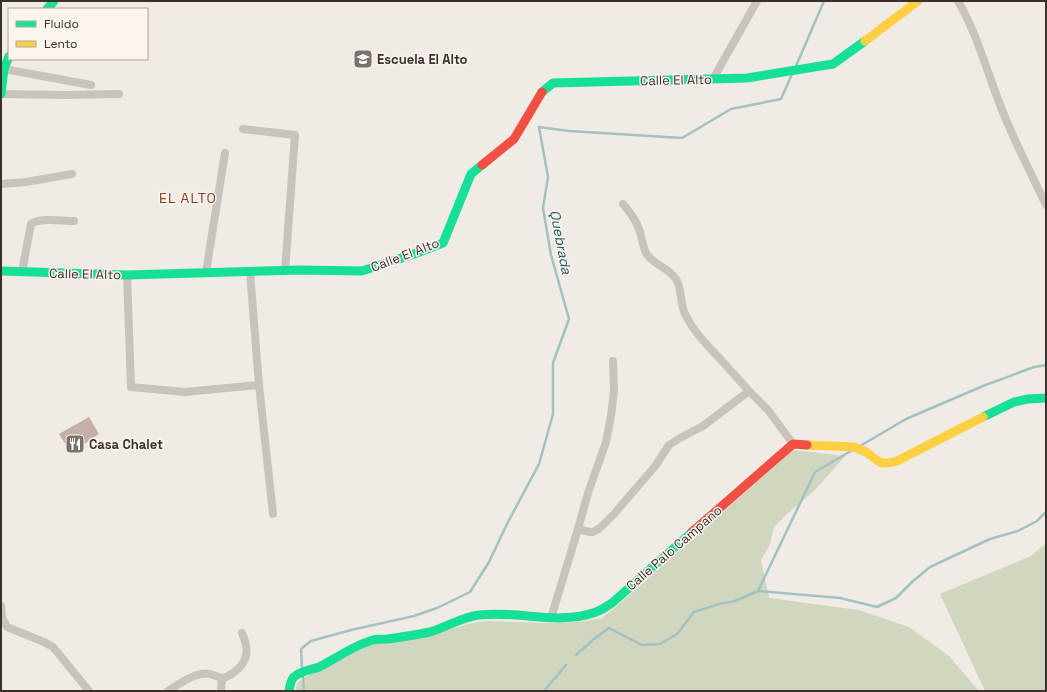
<svg xmlns="http://www.w3.org/2000/svg" width="1047" height="692" font-family="'Space Grotesk',sans-serif">
<rect width="100%" height="100%" fill="#f0ebe5"/>
<!-- green -->
<path fill="#d1d6bf" d="M 793,450 L 845,456 L 815,490 L 788,513 L 774,527 L 770,544 L 761,560 L 769,598 L 859,610 L 909,627 L 949,656 L 979,691 L 295,691 L 297,683 L 307,676 L 367,646 L 448,630 L 472,623 L 488,621 L 545,623 L 580,622 L 602,618 L 618,605 Z
M 1046,543 L 1046,691 L 985,691 L 940,594 L 1031,556 Z"/>
<g fill="none" stroke-linecap="round" stroke-linejoin="round">
<!-- stream -->
<path stroke="#a1c2c1" stroke-width="2.5" d="M 796,66 L 824,1
M 860,446 L 906,419 L 983,386 L 1034,367 L 1046,365
M 758,591 L 815,472 L 851,451
M 576,655 L 594,639 L 609,628 L 642,645 L 660,644 L 677,634 L 694,612 L 719,604 L 735,601 L 758,591 L 840,598 L 877,607 L 896,598 L 912,582 L 930,567 L 990,539 L 1018,531 L 1037,521 L 1046,512
M 302,667 L 301,649 L 311,641 L 351,630 L 414,616 L 437,608 L 470,592 L 489,562 L 507,524 L 539,464 L 553,414 L 553,363 L 569,319 L 551,255 L 543,208 L 548,177 L 539,127 L 569,131 L 682,138 L 731,109 L 781,99 L 792,74
M 303,677 L 304,691
M 544,691 L 566,665"/>
</g>
<!-- building -->
<path fill="#c3afa7" d="M 89,417 L 99,434 L 71,453 L 59,434 Z"/>
<g fill="none" stroke-linecap="round" stroke-linejoin="round">
<!-- street -->
<path stroke="#c9c3be" stroke-width="8" d="M 958,1 C 976,32 986,68 999,102 C 1012,137 1030,171 1046,205
M 4,69 L 91,85
M 713,79 L 757,1
M 1,94 L 66,95 L 119,94
M 243,129 L 295,135 L 285,271
M 1,184 L 26,182 L 72,174
M 623,204 C 630,212 637,221 640,232 C 642,239 643,247 646,253 C 653,265 668,267 676,279 C 683,290 679,304 686,316 C 695,334 709,347 722,361 C 731,371 740,381 749,391
M 22,272 L 31,224 C 41,217 62,221 74,221
M 206,272 L 225,153
M 250,272 L 259,385 L 273,514
M 127,275 L 131,387 L 185,392 L 259,385
M 578,529 L 590,532 L 593,532 L 600,528 L 614,514 L 656,465 L 669,445 L 680,438 L 703,426 L 749,391 L 768,410 L 793,444
M 1,606 L 2,618 L 7,627 L 44,642 L 53,647 L 58,653 L 89,691
M 551,618 L 578,529 L 588,493 L 606,442 L 611,416 L 614,391 L 613,361
M 168,691 C 178,685 189,676 201,674 C 206,673 211,674 216,676 C 218,676 220,678 222,678 C 226,678 230,675 233,673 C 249,662 249,649 242,633
M 221,691 L 222,678"/>
<!-- fast -->
<path stroke="#16e098" stroke-width="9" d="M 47,9 L 54,1
M 542,92 L 553,83 L 747,78 L 833,64 L 865,41
M 1,94 L 4,69 L 9,56
M 1,271 L 127,275 L 300,270 L 362,271 L 414,254 L 443,243 L 471,174 L 482,165
M 983,417 L 1014,402 L 1028,399 L 1046,398
M 289,691 C 290,686 290,681 294,677 C 300,671 311,670 319,667 C 337,658 354,645 373,640 C 378,639 383,639 388,639 C 402,637 416,635 430,632 C 447,627 462,617 479,615 C 518,610 558,626 596,612 C 602,610 607,606 612,603 L 691,533"/>
<!-- slow -->
<path stroke="#ffcf43" stroke-width="9" d="M 865,41 L 918,1
M 807,445 L 854,447 L 866,452 L 878,461 L 882,463 L 889,463 L 897,461 L 983,417"/>
<!-- jam -->
<path stroke="#f24e42" stroke-width="9" d="M 482,165 L 514,139 L 542,92
M 691,533 L 793,444 L 807,445"/>
</g>
<!-- icons -->
<defs>
<symbol id="school-square" viewBox="-11 -11 22 22"><rect x="-9" y="-9" width="18" height="18" rx="4" fill="#7a716c" stroke="#fbf5ee"/><path d="M0-5L7-2L0 1L-7-2ZM-4 1L0 2.5L4 1V4Q0 6-4 4Z" fill="#fff"/></symbol>
<symbol id="restaurant-square" viewBox="-11 -11 22 22"><rect x="-9" y="-9" width="18" height="18" rx="4" fill="#7a716c" stroke="#fbf5ee"/><path d="M-5-6h1v4h1v-4h1v4h1v-4h1v5L-1.5 .5V6h-2V.5L-5-1ZM5-6V6H3V1.5H1.5Q1.5-4 5-6Z" fill="#fff"/></symbol>
</defs>
<g fill-rule="evenodd">
<use href="#school-square" x="352" y="48" width="22" height="22"/>
<use href="#restaurant-square" x="64" y="433" width="22" height="22"/>
</g>
<g text-anchor="middle" dominant-baseline="central" stroke-width="3" stroke-linejoin="round" paint-order="stroke">
<!-- poi labels -->
<g font-size="13" font-weight="bold" fill="#3b302b" stroke="#fbf5ee" text-anchor="start">
<text x="377" y="59">Escuela El Alto</text>
<text x="89" y="444">Casa Chalet</text>
</g>
<!-- street labels -->
<g font-size="13" fill="#3b302b" stroke="#fbf5ee">
<text transform="translate(676 80) rotate(-1)">Calle El Alto</text>
<text transform="translate(405 255) rotate(-21)">Calle El Alto</text>
<text transform="translate(85 274) rotate(1)">Calle El Alto</text>
<text transform="translate(674 548) rotate(-41)">Calle Palo Campano</text>
</g>
<!-- neighbourhood labels -->
<g font-size="14" letter-spacing="1" fill="#8c3b22" stroke="#fbf5ee">
<text x="188" y="198">EL ALTO</text>
</g>
<!-- water labels -->
<g font-size="14" font-style="italic" fill="#1f5a5e" stroke="#fbf5ee">
<text transform="translate(561 242) rotate(79)">Quebrada</text>
</g>
</g>
<!-- border -->
<rect width="1047" height="692" fill="none" stroke="#3b302b" stroke-width="4"/>
<!-- legend -->
<rect x="8" y="8" width="140" height="52" fill="#fbf5ee" stroke="#aea6a0"/>
<rect x="16" y="21" width="20" height="6" fill="#16e098" stroke="#aea6a0"/>
<text x="44" y="28" font-size="12" fill="#3b302b">Fluido</text>
<rect x="16" y="41" width="20" height="6" fill="#ffcf43" stroke="#aea6a0"/>
<text x="44" y="48" font-size="12" fill="#3b302b">Lento</text>
</svg>
